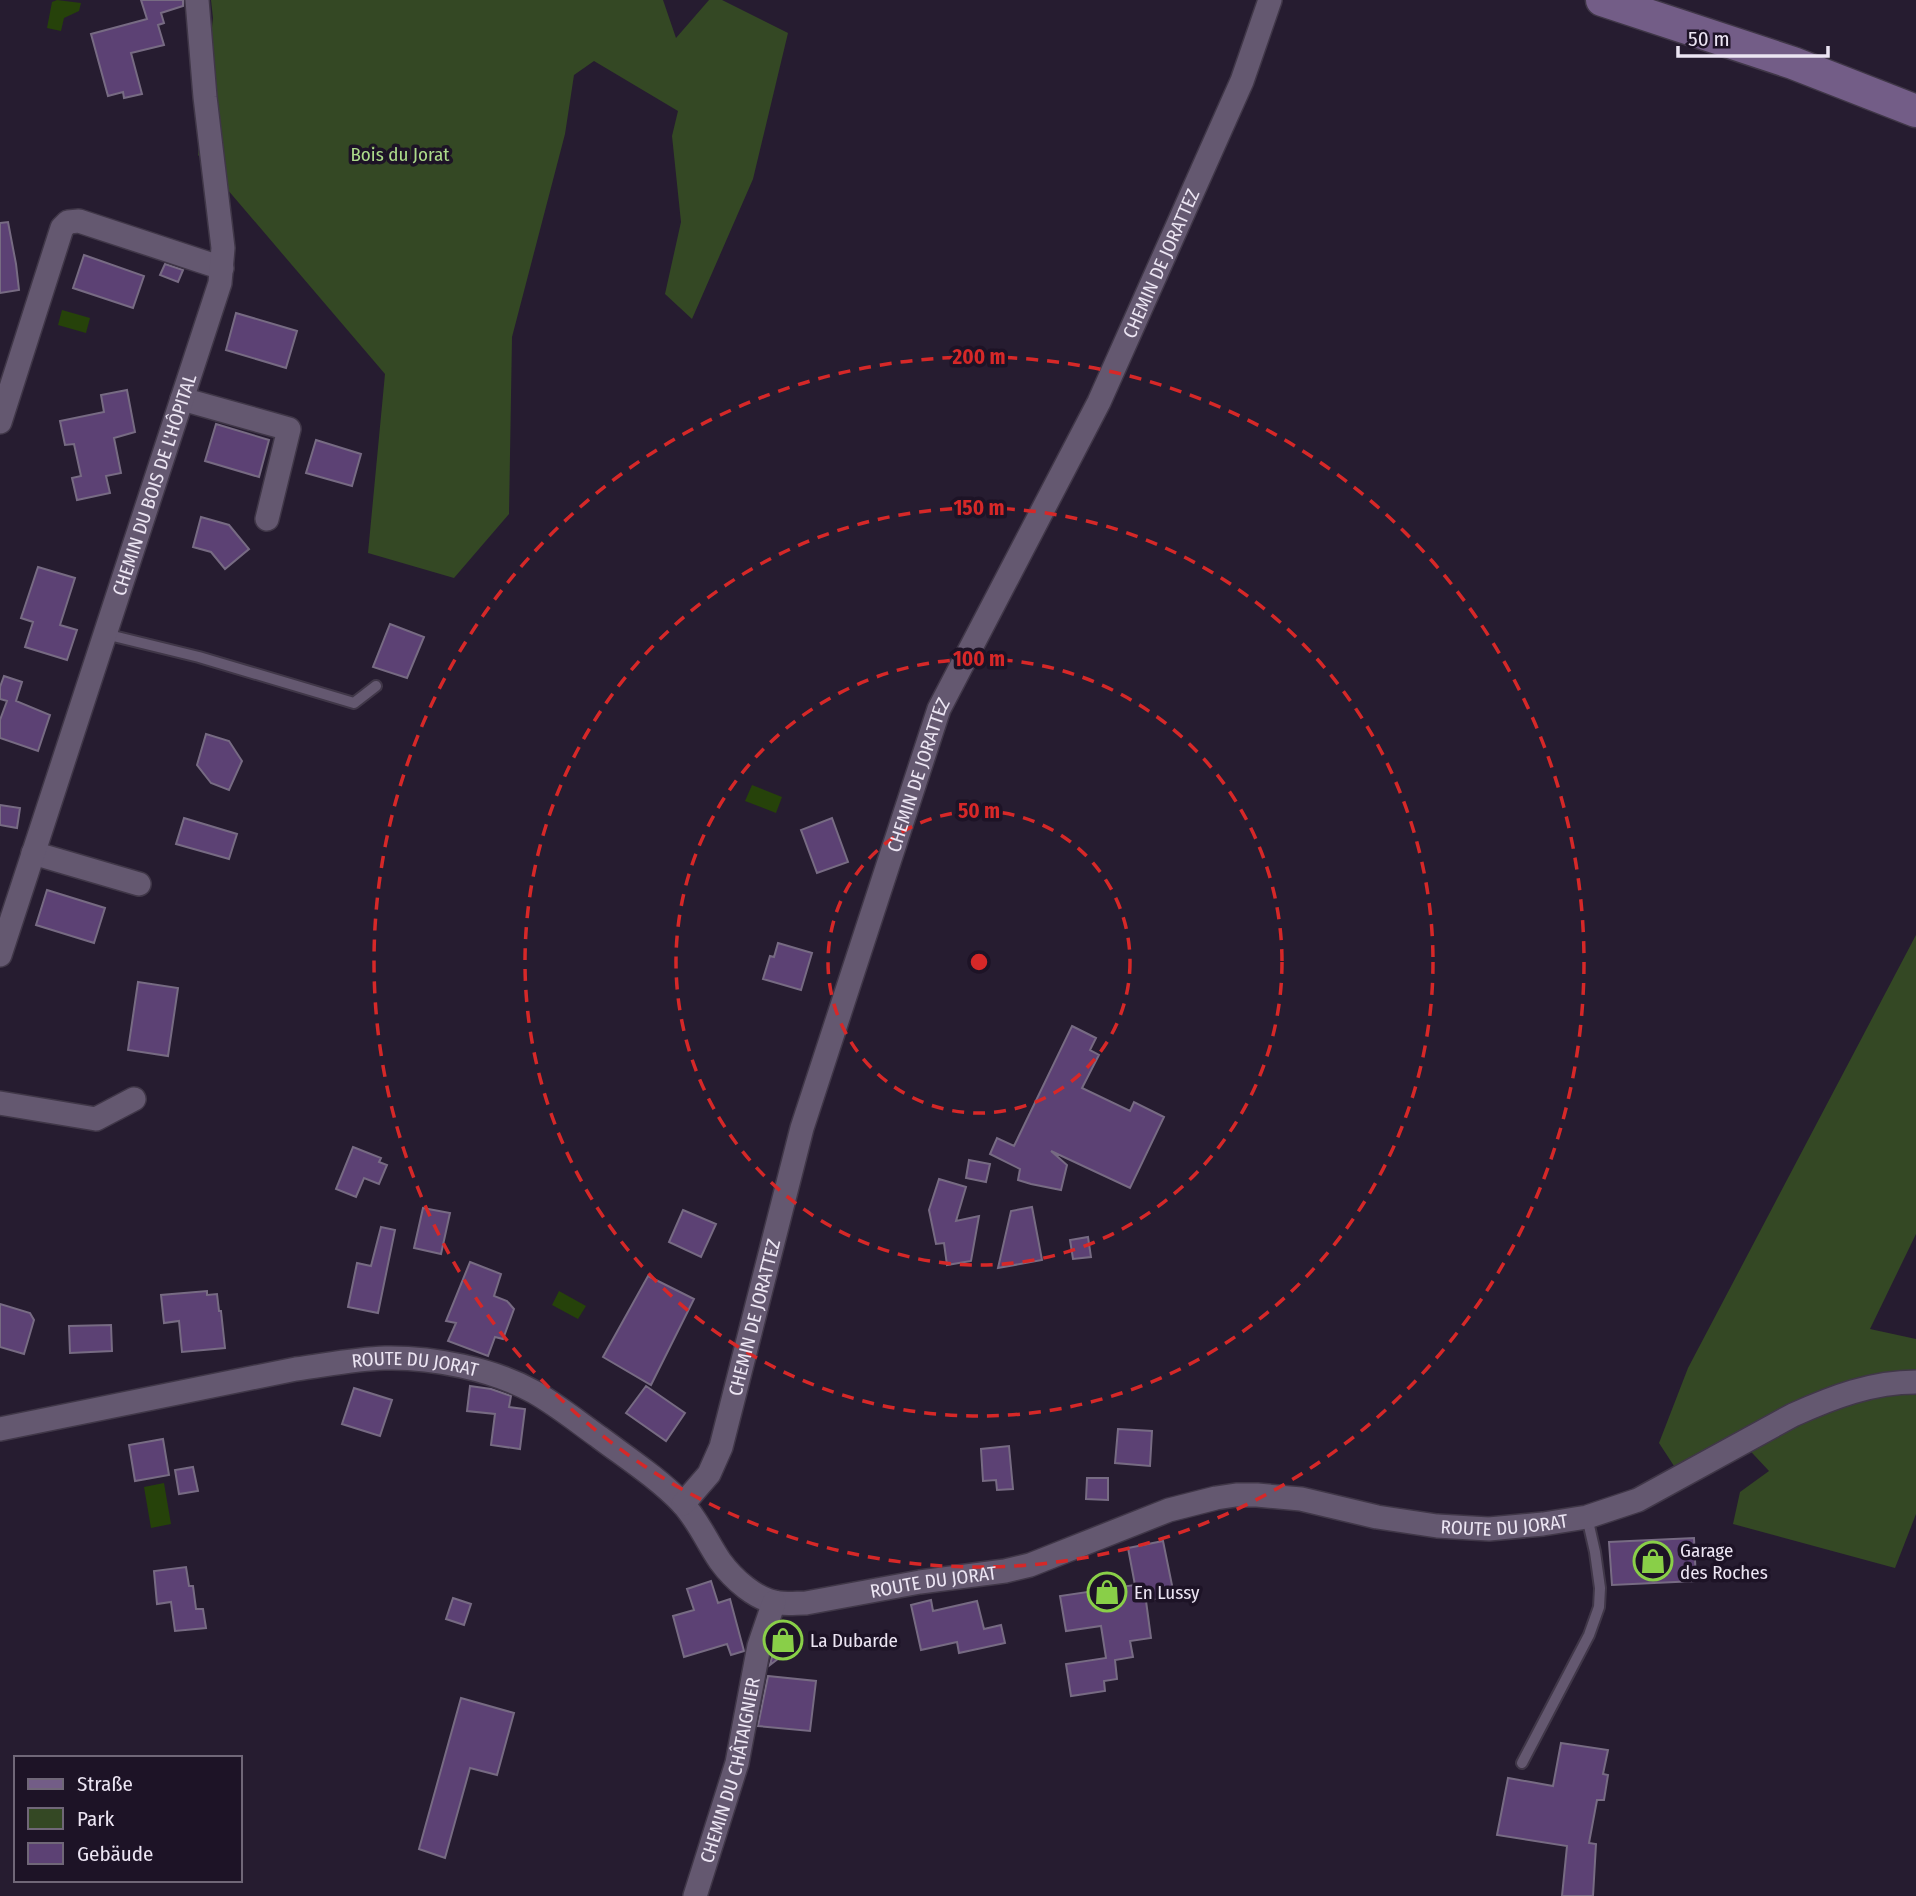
<svg xmlns="http://www.w3.org/2000/svg" width="1916" height="1896" font-family="'Fira Sans Condensed',sans-serif">
<rect width="100%" height="100%" fill="#261c30"/>
<!-- green -->
<path fill="#344824" d="M 211,0 L 663,0 L 676,38 L 709,0 L 722,0 L 788,33 L 753,179 L 692,319 L 665,294 L 681,222 L 672,136 L 678,111 L 594,61 L 574,75 L 565,134 L 512,337 L 509,514 L 454,578 L 368,553 L 385,374 L 198,155 L 213,18 Z
M 1916,935 L 1916,1234 L 1870,1329 L 1916,1339 L 1916,1514 L 1895,1568 L 1733,1524 L 1740,1492 L 1769,1471 L 1740,1440 L 1676,1469 L 1659,1443 L 1688,1368 Z"/>
<!-- water -->
<path fill="#26420a" d="M 57,0 L 81,3 L 79,11 L 64,18 L 61,31 L 47,28 L 52,2 Z
M 62,310 L 90,318 L 86,333 L 58,325 Z
M 752,785 L 782,797 L 776,813 L 745,801 Z
M 559,1291 L 586,1306 L 578,1319 L 552,1305 Z
M 164,1483 L 171,1524 L 151,1528 L 144,1487 Z"/>
<!-- building -->
<path fill="#5c4174" stroke="#776b83" stroke-width="2" d="M 141,0 L 183,0 L 183,6 L 161,13 L 164,23 L 158,25 L 164,45 L 131,53 L 142,94 L 124,98 L 123,92 L 108,96 L 91,34 L 147,19 Z
M 8,222 L 16,264 L 19,290 L 0,293 L 0,223 Z
M 84,255 L 144,276 L 133,308 L 73,288 Z
M 165,264 L 183,270 L 178,282 L 160,275 Z
M 236,313 L 297,331 L 286,368 L 226,350 Z
M 127,390 L 135,432 L 114,438 L 121,473 L 106,476 L 110,493 L 77,500 L 72,478 L 81,476 L 74,444 L 65,445 L 60,421 L 104,412 L 101,395 Z
M 216,424 L 269,440 L 259,477 L 205,461 Z
M 316,440 L 361,454 L 352,486 L 306,473 Z
M 201,517 L 229,525 L 249,549 L 225,569 L 211,552 L 193,547 Z
M 38,567 L 75,578 L 60,625 L 77,630 L 67,660 L 25,647 L 33,622 L 21,618 Z
M 390,624 L 424,637 L 407,678 L 373,667 Z
M 4,676 L 22,682 L 16,701 L 50,715 L 38,751 L 0,738 L 0,720 L 7,701 L 0,699 L 0,687 Z
M 206,734 L 229,741 L 242,761 L 229,790 L 211,783 L 197,765 Z
M 0,805 L 20,808 L 17,828 L 0,825 Z
M 184,818 L 237,834 L 229,859 L 176,844 Z
M 832,818 L 848,862 L 817,873 L 801,830 Z
M 47,890 L 105,908 L 94,943 L 36,925 Z
M 778,943 L 812,953 L 801,990 L 763,979 L 770,956 L 774,957 Z
M 138,982 L 178,988 L 168,1056 L 128,1050 Z
M 1072,1026 L 1096,1038 L 1090,1050 L 1099,1055 L 1082,1088 L 1130,1111 L 1134,1102 L 1164,1117 L 1130,1188 L 1051,1151 L 1067,1165 L 1061,1190 L 1031,1184 L 1018,1180 L 1020,1169 L 990,1154 L 997,1138 L 1014,1146 Z
M 353,1147 L 381,1158 L 379,1162 L 387,1165 L 379,1184 L 364,1178 L 356,1197 L 336,1189 Z
M 969,1160 L 990,1164 L 986,1182 L 966,1178 Z
M 939,1179 L 966,1187 L 956,1221 L 979,1216 L 971,1261 L 947,1265 L 944,1243 L 936,1244 L 929,1210 Z
M 1032,1207 L 1042,1260 L 998,1268 L 1011,1211 Z
M 423,1208 L 450,1213 L 441,1254 L 414,1248 Z
M 683,1210 L 716,1224 L 701,1257 L 669,1242 Z
M 381,1227 L 395,1230 L 378,1313 L 348,1307 L 357,1263 L 371,1266 Z
M 1088,1237 L 1091,1257 L 1073,1259 L 1070,1240 Z
M 470,1262 L 501,1274 L 494,1296 L 507,1301 L 514,1309 L 503,1339 L 495,1337 L 488,1356 L 448,1341 L 456,1323 L 446,1321 Z
M 648,1276 L 694,1299 L 651,1385 L 603,1357 Z
M 207,1291 L 207,1295 L 217,1294 L 219,1311 L 221,1311 L 225,1348 L 182,1352 L 179,1321 L 164,1323 L 161,1295 Z
M 0,1304 L 30,1313 L 34,1320 L 24,1354 L 0,1347 Z
M 111,1325 L 112,1351 L 70,1353 L 69,1326 Z
M 470,1386 L 491,1389 L 511,1396 L 509,1407 L 525,1409 L 520,1449 L 491,1445 L 495,1414 L 467,1411 Z
M 646,1386 L 685,1413 L 666,1441 L 626,1413 Z
M 354,1388 L 392,1400 L 380,1436 L 342,1424 Z
M 1118,1429 L 1152,1431 L 1150,1466 L 1115,1463 Z
M 163,1439 L 169,1475 L 135,1481 L 129,1445 Z
M 1009,1446 L 1013,1489 L 997,1490 L 996,1480 L 983,1481 L 981,1449 Z
M 193,1467 L 198,1491 L 179,1494 L 175,1470 Z
M 1087,1478 L 1108,1478 L 1108,1500 L 1086,1499 Z
M 1694,1538 L 1696,1581 L 1612,1585 L 1609,1542 Z
M 1163,1541 L 1174,1595 L 1146,1601 L 1151,1638 L 1130,1641 L 1133,1657 L 1115,1660 L 1117,1679 L 1104,1681 L 1105,1691 L 1071,1696 L 1066,1664 L 1106,1658 L 1101,1626 L 1066,1631 L 1060,1596 L 1135,1585 L 1128,1548 Z
M 186,1567 L 189,1586 L 193,1586 L 196,1609 L 203,1609 L 206,1628 L 175,1631 L 171,1602 L 157,1604 L 154,1571 Z
M 711,1581 L 718,1603 L 730,1599 L 744,1651 L 731,1655 L 727,1644 L 684,1657 L 673,1616 L 694,1610 L 687,1589 Z
M 453,1598 L 471,1604 L 464,1625 L 446,1619 Z
M 931,1600 L 933,1611 L 977,1601 L 984,1629 L 1001,1625 L 1005,1643 L 959,1653 L 957,1642 L 921,1650 L 911,1605 Z
M 787,1632 L 796,1645 L 770,1665 L 776,1641 Z
M 768,1676 L 816,1681 L 810,1731 L 758,1726 Z
M 461,1698 L 514,1713 L 497,1775 L 470,1768 L 445,1858 L 419,1849 Z
M 1561,1743 L 1608,1750 L 1603,1774 L 1608,1775 L 1604,1800 L 1597,1800 L 1589,1843 L 1596,1844 L 1593,1896 L 1562,1896 L 1567,1846 L 1497,1835 L 1508,1778 L 1553,1786 Z"/>
<g fill="none" stroke-linecap="round" stroke-linejoin="round">
<defs>
<path id="service" d="M 105,634 L 199,657 L 354,703 L 376,686
M 1522,1763 L 1589,1635 L 1599,1607 L 1600,1588 L 1595,1552 L 1587,1517"/>
<g id="minor">
<path d="M 182,399 L 289,429 L 267,519"/>
<path d="M 0,422 L 62,228 L 68,222 L 79,221 L 222,268"/>
<path d="M 33,853 L 139,884"/>
<path id="s1" d="M 0,955 L 220,283 L 223,248 L 205,97 L 197,0"/>
<path d="M 0,1103 L 96,1119 L 134,1099"/>
<path id="s2" d="M 0,1429 L 296,1369 C 326,1365 355,1359 385,1358 C 432,1357 493,1369 534,1392 C 557,1405 578,1422 599,1437 C 627,1458 658,1478 682,1503 C 698,1520 707,1542 720,1561 C 733,1579 756,1600 779,1603 C 788,1604 797,1603 806,1603 L 920,1582 L 1005,1571 L 1030,1565 L 1169,1510 L 1216,1498 L 1236,1495 L 1257,1495 L 1301,1499 L 1377,1517 L 1437,1526 L 1489,1529 L 1543,1524 L 1587,1517 L 1638,1500 L 1793,1415 C 1833,1397 1872,1382 1916,1382"/>
<path id="s3" d="M 683,1504 L 709,1474 L 721,1447 L 802,1128 L 939,709 L 1099,402 L 1242,81 L 1270,0"/>
<path id="s4" d="M 695,1896 L 737,1763 L 759,1646 L 774,1602"/>
</g>
<path id="secondary" d="M 1602,0 L 1793,63 L 1916,111"/>
</defs>
<!-- service casing -->
<use href="#service" stroke="#403748" stroke-width="14"/>
<!-- minor casing -->
<use href="#minor" stroke="#403748" stroke-width="26"/>
<!-- secondary casing -->
<use href="#secondary" stroke="#403748" stroke-width="35"/>
<!-- service -->
<use href="#service" stroke="#645870" stroke-width="10"/>
<!-- minor -->
<use href="#minor" stroke="#645870" stroke-width="23"/>
<!-- secondary -->
<use href="#secondary" stroke="#735d87" stroke-width="32"/>
</g>
<!-- distance rings -->
<g fill="none" stroke="#d62828" stroke-width="3.5" stroke-dasharray="12 9">
<circle cx="979" cy="962" r="151"/>
<circle cx="979" cy="962" r="303"/>
<circle cx="979" cy="962" r="454"/>
<circle cx="979" cy="962" r="605"/>
</g>
<!-- icons -->
<defs>
<symbol id="shop-ring" viewBox="-11 -11 22 22"><circle r="9.5" fill="#1d1326" stroke="#89cf48" stroke-width="1.5"/><path d="M-5-2.5h2.3a2.7 3.5 0 0 1 5.4 0H5L5.5 6h-11ZM-1.5-2.5h3a1.5 2.3 0 0 0-3 0Z" fill="#89cf48"/></symbol>
</defs>
<g fill-rule="evenodd">
<use href="#shop-ring" x="1631" y="1539" width="44" height="44"/>
<use href="#shop-ring" x="1085" y="1570" width="44" height="44"/>
<use href="#shop-ring" x="761" y="1618" width="44" height="44"/>
</g>
<g text-anchor="middle" dominant-baseline="central" stroke-width="7" stroke-linejoin="round" paint-order="stroke">
<!-- park labels -->
<g font-size="19" fill="#acda8a" stroke="#1d1326">
<text x="400" y="154">Bois du Jorat</text>
</g>
<!-- street labels -->
<g font-size="19" fill="#ece5f3" stroke="#1d1326">
<text stroke="none"><textPath href="#s3" startOffset="1337">CHEMIN DE JORATTEZ</textPath></text>
<text stroke="none"><textPath href="#s1" startOffset="495">CHEMIN DU BOIS DE L'HÔPITAL</textPath></text>
<text stroke="none"><textPath href="#s3" startOffset="770">CHEMIN DE JORATTEZ</textPath></text>
<text stroke="none"><textPath href="#s3" startOffset="203">CHEMIN DE JORATTEZ</textPath></text>
<text stroke="none"><textPath href="#s2" startOffset="422">ROUTE DU JORAT</textPath></text>
<text stroke="none"><textPath href="#s2" startOffset="1619">ROUTE DU JORAT</textPath></text>
<text stroke="none"><textPath href="#s2" startOffset="1031">ROUTE DU JORAT</textPath></text>
<text stroke="none"><textPath href="#s4" startOffset="131">CHEMIN DU CHÂTAIGNIER</textPath></text>
</g>
<!-- poi labels -->
<g font-size="19" fill="#ece5f3" stroke="#1d1326" text-anchor="start">
<text x="1680" y="1550">Garage<tspan x="1680" dy="22">des Roches</tspan></text>
<text x="1134" y="1592">En Lussy</text>
<text x="810" y="1640">La Dubarde</text>
</g>
</g>
<circle cx="979" cy="962" r="10" fill="#d62828" stroke="#1d1326" stroke-width="3.5"/>
<g font-size="21" text-anchor="middle" font-weight="bold" fill="#d62828" stroke="#1d1326" stroke-width="7" stroke-linejoin="round" paint-order="stroke">
<text x="979" y="364">200 m</text>
<text x="979" y="515">150 m</text>
<text x="979" y="666">100 m</text>
<text x="979" y="818">50 m</text>
</g>
<!-- legend -->
<rect x="14" y="1756" width="228" height="126" fill="#1d1326" stroke="#706778" stroke-width="2"/>
<rect x="28" y="1779" width="35" height="10" fill="#735d87" stroke="#706778" stroke-width="2"/>
<text x="77" y="1791" font-size="21" fill="#ece5f3">Straße</text>
<rect x="28" y="1808" width="35" height="21" fill="#344824" stroke="#706778" stroke-width="2"/>
<text x="77" y="1826" font-size="21" fill="#ece5f3">Park</text>
<rect x="28" y="1843" width="35" height="21" fill="#5c4174" stroke="#706778" stroke-width="2"/>
<text x="77" y="1861" font-size="21" fill="#ece5f3">Gebäude</text>
<!-- scale -->
<path d="M1678 46v10h150v-10" fill="none" stroke="#ece5f3" stroke-width="3.5"/>
<text x="1688" y="46" font-size="21" fill="#ece5f3" stroke="#1d1326" stroke-width="5" paint-order="stroke">50 m</text>
</svg>
